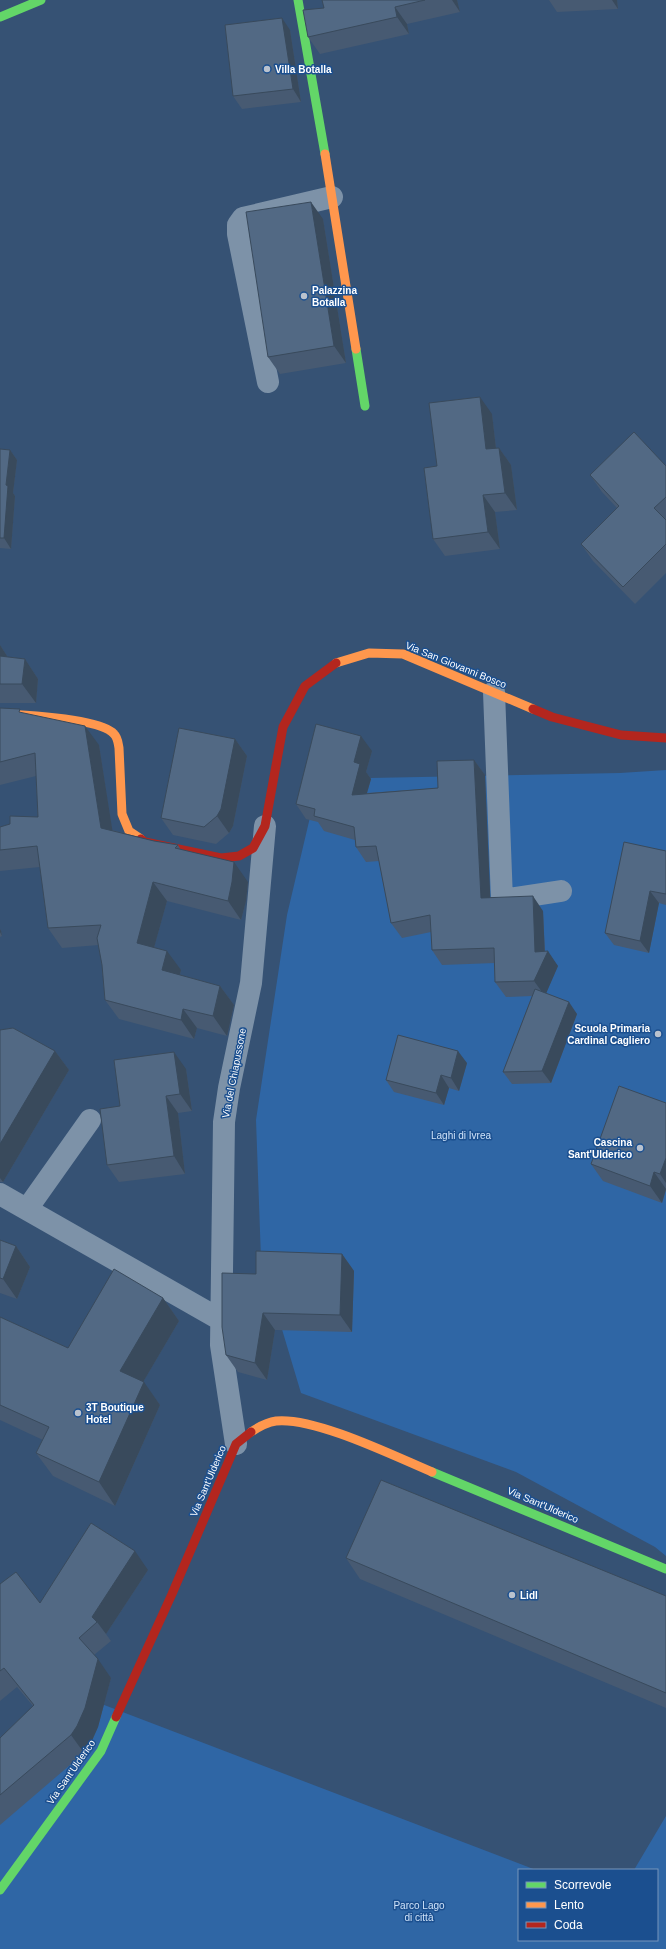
<svg xmlns="http://www.w3.org/2000/svg" width="666" height="1949" font-family="Arial,sans-serif">
<rect width="100%" height="100%" fill="#365274"/>
<!-- green -->
<path fill="#2f66a5" d="M 666,770 L 666,1556 L 655,1547 L 516,1472 L 301,1393 L 261,1259 L 256,1120 L 287,915 L 319,779 L 620,773 Z
M 99,1703 L 536,1870 L 519,1870 L 519,1940 L 657,1940 L 657,1870 L 634,1870 L 666,1816 L 666,1949 L 0,1949 L 0,1821 Z"/>
<g fill="none" stroke-linecap="round" stroke-linejoin="round">
<!-- street -->
<path stroke="#7d92a8" stroke-width="22" d="M 268,382 L 238,234 L 238,225 L 243,218 L 332,197
M 494,692 L 502,900 L 561,891
M 0,1194 L 221,1320
M 27,1209 L 90,1120
M 236,1444 L 221,1345 L 224,1122 L 229,1088 L 251,983 L 265,826"/>
<!-- fast -->
<path stroke="#63d668" stroke-width="9" d="M 298,0 L 325,154
M 0,17 L 41,0
M 356,349 L 365,406
M 432,1472 L 666,1569
M 0,1890 L 101,1751 L 116,1717"/>
<!-- slow -->
<path stroke="#ff974d" stroke-width="9" d="M 325,154 L 356,349
M 336,663 L 369,653 L 403,654 L 533,709
M 0,714 C 22,715 100,718 114,734 C 118,738 118,743 119,748 L 122,814 L 129,831 L 141,839
M 251,1432 C 257,1428 268,1422 276,1421 C 315,1417 394,1456 432,1472"/>
<!-- jam -->
<path stroke="#b3261e" stroke-width="9" d="M 533,709 L 552,717 L 621,735 L 666,738
M 141,839 L 145,842 L 221,858 L 239,856 L 253,848 L 265,826 L 283,727 L 305,686 L 336,663
M 116,1717 L 172,1594 L 236,1444 L 251,1432"/>
</g>
<!-- wall -->
<path fill="#475a72" d="M 322,0 L 457,0 L 460,12 L 407,24 L 409,34 L 320,54 L 308,37 L 324,8 Z
M 549,0 L 617,0 L 618,9 L 557,12 Z
M 290,30 L 301,102 L 242,109 L 233,96 Z
M 323,219 L 346,363 L 280,374 L 268,357 Z
M 492,414 L 496,448 L 499,448 L 511,465 L 517,510 L 495,512 L 500,549 L 445,556 L 433,539 L 437,466 Z
M 0,449 L 10,450 L 17,460 L 13,493 L 15,496 L 11,549 L 0,548 Z
M 666,466 L 666,573 L 635,604 L 593,561 L 581,544 L 617,508 L 602,492 L 590,475 Z
M 0,645 L 7,656 L 7,657 L 25,659 L 38,679 L 36,703 L 0,703 Z
M 0,708 L 22,713 L 99,745 L 112,830 L 154,841 L 178,845 L 181,850 L 248,882 L 246,901 L 241,920 L 167,901 L 154,947 L 181,970 L 180,975 L 220,986 L 234,1005 L 227,1036 L 197,1028 L 194,1039 L 119,1019 L 105,1000 L 102,965 L 99,945 L 62,948 L 48,928 L 40,867 L 0,871 L 0,827 L 38,817 L 36,776 L 0,785 Z
M 235,739 L 247,756 L 233,826 L 229,833 L 216,844 L 173,835 L 161,818 Z
M 372,751 L 366,772 L 371,779 L 367,793 L 438,788 L 474,760 L 485,775 L 490,897 L 543,911 L 545,952 L 558,966 L 546,993 L 577,1014 L 551,1083 L 512,1084 L 503,1072 L 532,996 L 506,997 L 495,982 L 495,963 L 442,965 L 432,950 L 431,932 L 402,938 L 391,923 L 379,861 L 366,862 L 356,847 L 355,840 L 324,831 L 318,822 L 306,819 L 296,804 Z
M 666,851 L 666,905 L 659,903 L 649,953 L 614,945 L 605,933 Z
M 0,929 L 1,931 L 2,936 L 0,937 Z
M 0,1030 L 55,1051 L 69,1070 L 3,1182 L 0,1182 Z
M 467,1063 L 459,1091 L 449,1088 L 444,1105 L 394,1092 L 386,1080 Z
M 186,1069 L 192,1111 L 178,1113 L 185,1174 L 119,1182 L 107,1165 L 120,1106 Z
M 666,1103 L 666,1190 L 662,1203 L 603,1181 L 591,1164 Z
M 0,1240 L 16,1246 L 30,1267 L 17,1299 L 0,1293 Z
M 342,1254 L 354,1271 L 352,1332 L 275,1330 L 267,1380 L 238,1372 L 226,1355 L 256,1274 Z
M 163,1298 L 179,1321 L 143,1382 L 160,1405 L 115,1506 L 53,1476 L 36,1453 L 43,1440 L 0,1420 L 0,1317 L 68,1348 Z
M 346,1558 L 666,1596 L 666,1708 L 360,1579 Z
M 148,1570 L 106,1634 L 111,1641 L 94,1655 L 111,1678 L 98,1727 L 90,1745 L 84,1753 L 0,1825 L 0,1738 L 33,1706 L 17,1687 L 0,1701 L 0,1584 L 40,1603 Z"/>
<!-- shaded-wall -->
<path fill="#394a5c" d="M 452,0 L 457,0 L 460,12 Z
M 612,0 L 617,0 L 618,9 Z
M 395,7 L 407,24 L 409,34 L 397,17 Z
M 282,18 L 290,30 L 301,102 L 293,89 Z
M 311,202 L 323,219 L 346,363 L 334,346 Z
M 480,397 L 492,414 L 498,466 L 486,449 Z
M 499,448 L 511,465 L 517,510 L 505,493 Z
M 10,450 L 17,460 L 13,493 L 15,496 L 11,549 L 4,538 L 6,485 Z
M 483,495 L 495,512 L 500,549 L 488,532 Z
M 0,645 L 7,656 L 8,675 L 0,664 Z
M 25,659 L 38,679 L 36,703 L 22,684 Z
M 85,726 L 99,745 L 115,847 L 101,828 Z
M 361,736 L 372,751 L 366,772 L 371,779 L 362,810 L 352,795 L 354,762 Z
M 235,739 L 247,756 L 233,826 L 229,833 L 217,816 Z
M 474,760 L 485,775 L 491,913 L 481,898 Z
M 234,862 L 248,882 L 246,901 L 241,920 L 228,901 Z
M 153,882 L 167,901 L 150,962 L 137,943 Z
M 650,891 L 659,903 L 649,953 L 640,941 Z
M 533,896 L 543,911 L 545,958 L 548,951 L 558,966 L 545,996 L 534,981 L 535,952 Z
M 0,929 L 1,931 L 2,936 L 0,932 Z
M 167,951 L 181,970 L 176,990 L 162,970 Z
M 220,986 L 234,1005 L 227,1036 L 213,1016 Z
M 569,1002 L 577,1014 L 551,1083 L 542,1071 Z
M 183,1009 L 197,1028 L 194,1039 L 181,1020 Z
M 55,1051 L 69,1070 L 3,1182 L 0,1178 L 0,1144 Z
M 458,1051 L 467,1063 L 459,1091 L 451,1078 Z
M 174,1052 L 186,1069 L 192,1111 L 180,1094 Z
M 441,1075 L 449,1088 L 444,1105 L 436,1093 Z
M 166,1096 L 178,1113 L 185,1174 L 174,1156 Z
M 666,1158 L 666,1183 L 660,1174 Z
M 654,1172 L 666,1189 L 662,1203 L 650,1186 Z
M 16,1246 L 30,1267 L 17,1299 L 3,1279 Z
M 342,1254 L 354,1271 L 352,1332 L 340,1315 Z
M 163,1298 L 179,1321 L 136,1394 L 120,1371 Z
M 263,1313 L 275,1330 L 267,1380 L 255,1363 Z
M 144,1382 L 160,1405 L 115,1506 L 99,1482 Z
M 135,1551 L 148,1570 L 106,1634 L 97,1622 L 92,1617 Z
M 98,1659 L 111,1678 L 98,1727 L 90,1745 L 84,1753 L 71,1735 Z"/>
<!-- building -->
<path fill="#526984" stroke="#394a5c" d="M 322,0 L 425,0 L 395,7 L 397,17 L 308,37 L 303,10 L 324,8 Z
M 282,18 L 293,89 L 233,96 L 225,25 Z
M 311,202 L 334,346 L 268,357 L 246,212 Z
M 480,397 L 486,449 L 499,448 L 505,493 L 483,495 L 488,532 L 433,539 L 424,468 L 437,466 L 429,403 Z
M 634,432 L 666,466 L 666,497 L 654,508 L 666,520 L 666,544 L 623,587 L 581,544 L 619,506 L 590,475 Z
M 0,449 L 10,450 L 6,485 L 8,486 L 4,538 L 0,538 Z
M 0,656 L 25,659 L 22,684 L 0,684 Z
M 0,708 L 20,709 L 19,712 L 85,726 L 101,828 L 154,841 L 178,845 L 175,848 L 234,862 L 232,882 L 228,901 L 153,882 L 137,943 L 167,951 L 162,970 L 220,986 L 213,1016 L 183,1009 L 181,1020 L 105,1000 L 102,965 L 97,938 L 101,925 L 48,928 L 37,846 L 0,850 L 0,827 L 10,824 L 10,816 L 38,817 L 35,753 L 0,762 Z
M 316,724 L 361,736 L 354,762 L 360,764 L 352,795 L 438,788 L 437,761 L 474,760 L 481,898 L 533,896 L 535,952 L 548,951 L 534,981 L 495,982 L 494,948 L 432,950 L 430,915 L 391,923 L 376,846 L 356,847 L 354,827 L 314,816 L 315,809 L 296,804 Z
M 179,728 L 235,739 L 221,809 L 217,816 L 204,827 L 161,818 Z
M 624,842 L 666,851 L 666,894 L 650,891 L 640,941 L 605,933 Z
M 535,989 L 569,1002 L 542,1071 L 503,1072 Z
M 13,1028 L 55,1051 L 0,1144 L 0,1030 Z
M 398,1035 L 458,1051 L 451,1078 L 441,1075 L 436,1093 L 386,1080 Z
M 174,1052 L 180,1094 L 166,1096 L 174,1156 L 107,1165 L 100,1109 L 120,1106 L 114,1060 Z
M 619,1086 L 666,1103 L 666,1158 L 660,1174 L 654,1172 L 650,1186 L 591,1164 Z
M 0,1240 L 16,1246 L 3,1279 L 0,1278 Z
M 256,1251 L 342,1254 L 340,1315 L 263,1313 L 255,1363 L 226,1355 L 222,1327 L 222,1273 L 256,1274 Z
M 114,1269 L 163,1298 L 120,1371 L 144,1382 L 99,1482 L 36,1453 L 49,1427 L 0,1405 L 0,1317 L 68,1348 Z
M 381,1480 L 666,1596 L 666,1693 L 346,1558 Z
M 91,1523 L 135,1551 L 92,1617 L 97,1622 L 79,1638 L 98,1659 L 85,1708 L 77,1726 L 71,1735 L 0,1795 L 0,1738 L 34,1705 L 4,1668 L 0,1671 L 0,1584 L 16,1572 L 40,1603 Z"/>
<!-- markers -->
<g fill="#b9c2ce" stroke="#1b4f8f" stroke-width="1.5">
<circle cx="267" cy="69" r="4"/>
<circle cx="304" cy="296" r="4"/>
<circle cx="658" cy="1034" r="4"/>
<circle cx="640" cy="1148" r="4"/>
<circle cx="78" cy="1413" r="4"/>
<circle cx="512" cy="1595" r="4"/>
</g>
<g text-anchor="middle" dominant-baseline="central" stroke-width="3" stroke-linejoin="round" paint-order="stroke">
<!-- poi labels -->
<g font-size="10" font-weight="bold" fill="#fff" stroke="#1b4f8f" text-anchor="start">
<text x="275" y="69">Villa Botalla</text>
<text x="312" y="290">Palazzina<tspan x="312" dy="12">Botalla</tspan></text>
<text x="650" y="1028" text-anchor="end">Scuola Primaria<tspan x="650" dy="12">Cardinal Cagliero</tspan></text>
<text x="632" y="1142" text-anchor="end">Cascina<tspan x="632" dy="12">Sant'Ulderico</tspan></text>
<text x="86" y="1407">3T Boutique<tspan x="86" dy="12">Hotel</tspan></text>
<text x="520" y="1595">Lidl</text>
</g>
<!-- street labels -->
<g font-size="10" fill="#fff" stroke="#1b4f8f">
<text transform="translate(456 665) rotate(22)">Via San Giovanni Bosco</text>
<text transform="translate(234 1073) rotate(-79)">Via del Chiapussone</text>
<text transform="translate(208 1481) rotate(-67)">Via Sant'Ulderico</text>
<text transform="translate(543 1505) rotate(23)">Via Sant'Ulderico</text>
<text transform="translate(71 1772) rotate(-55)">Via Sant'Ulderico</text>
</g>
<!-- park labels -->
<g font-size="10" fill="#cfe3fa" stroke="#1b4f8f">
<text x="461" y="1135">Laghi di Ivrea</text>
<text x="419" y="1905">Parco Lago<tspan x="419" dy="12">di città</tspan></text>
</g>
</g>
<!-- legend -->
<rect x="518" y="1869" width="140" height="72" fill="#1b4f8f" stroke="#7695bc"/>
<rect x="526" y="1882" width="20" height="6" fill="#63d668" stroke="#7695bc"/>
<text x="554" y="1889" font-size="12" fill="#ffffff">Scorrevole</text>
<rect x="526" y="1902" width="20" height="6" fill="#ff974d" stroke="#7695bc"/>
<text x="554" y="1909" font-size="12" fill="#ffffff">Lento</text>
<rect x="526" y="1922" width="20" height="6" fill="#b3261e" stroke="#7695bc"/>
<text x="554" y="1929" font-size="12" fill="#ffffff">Coda</text>
</svg>
